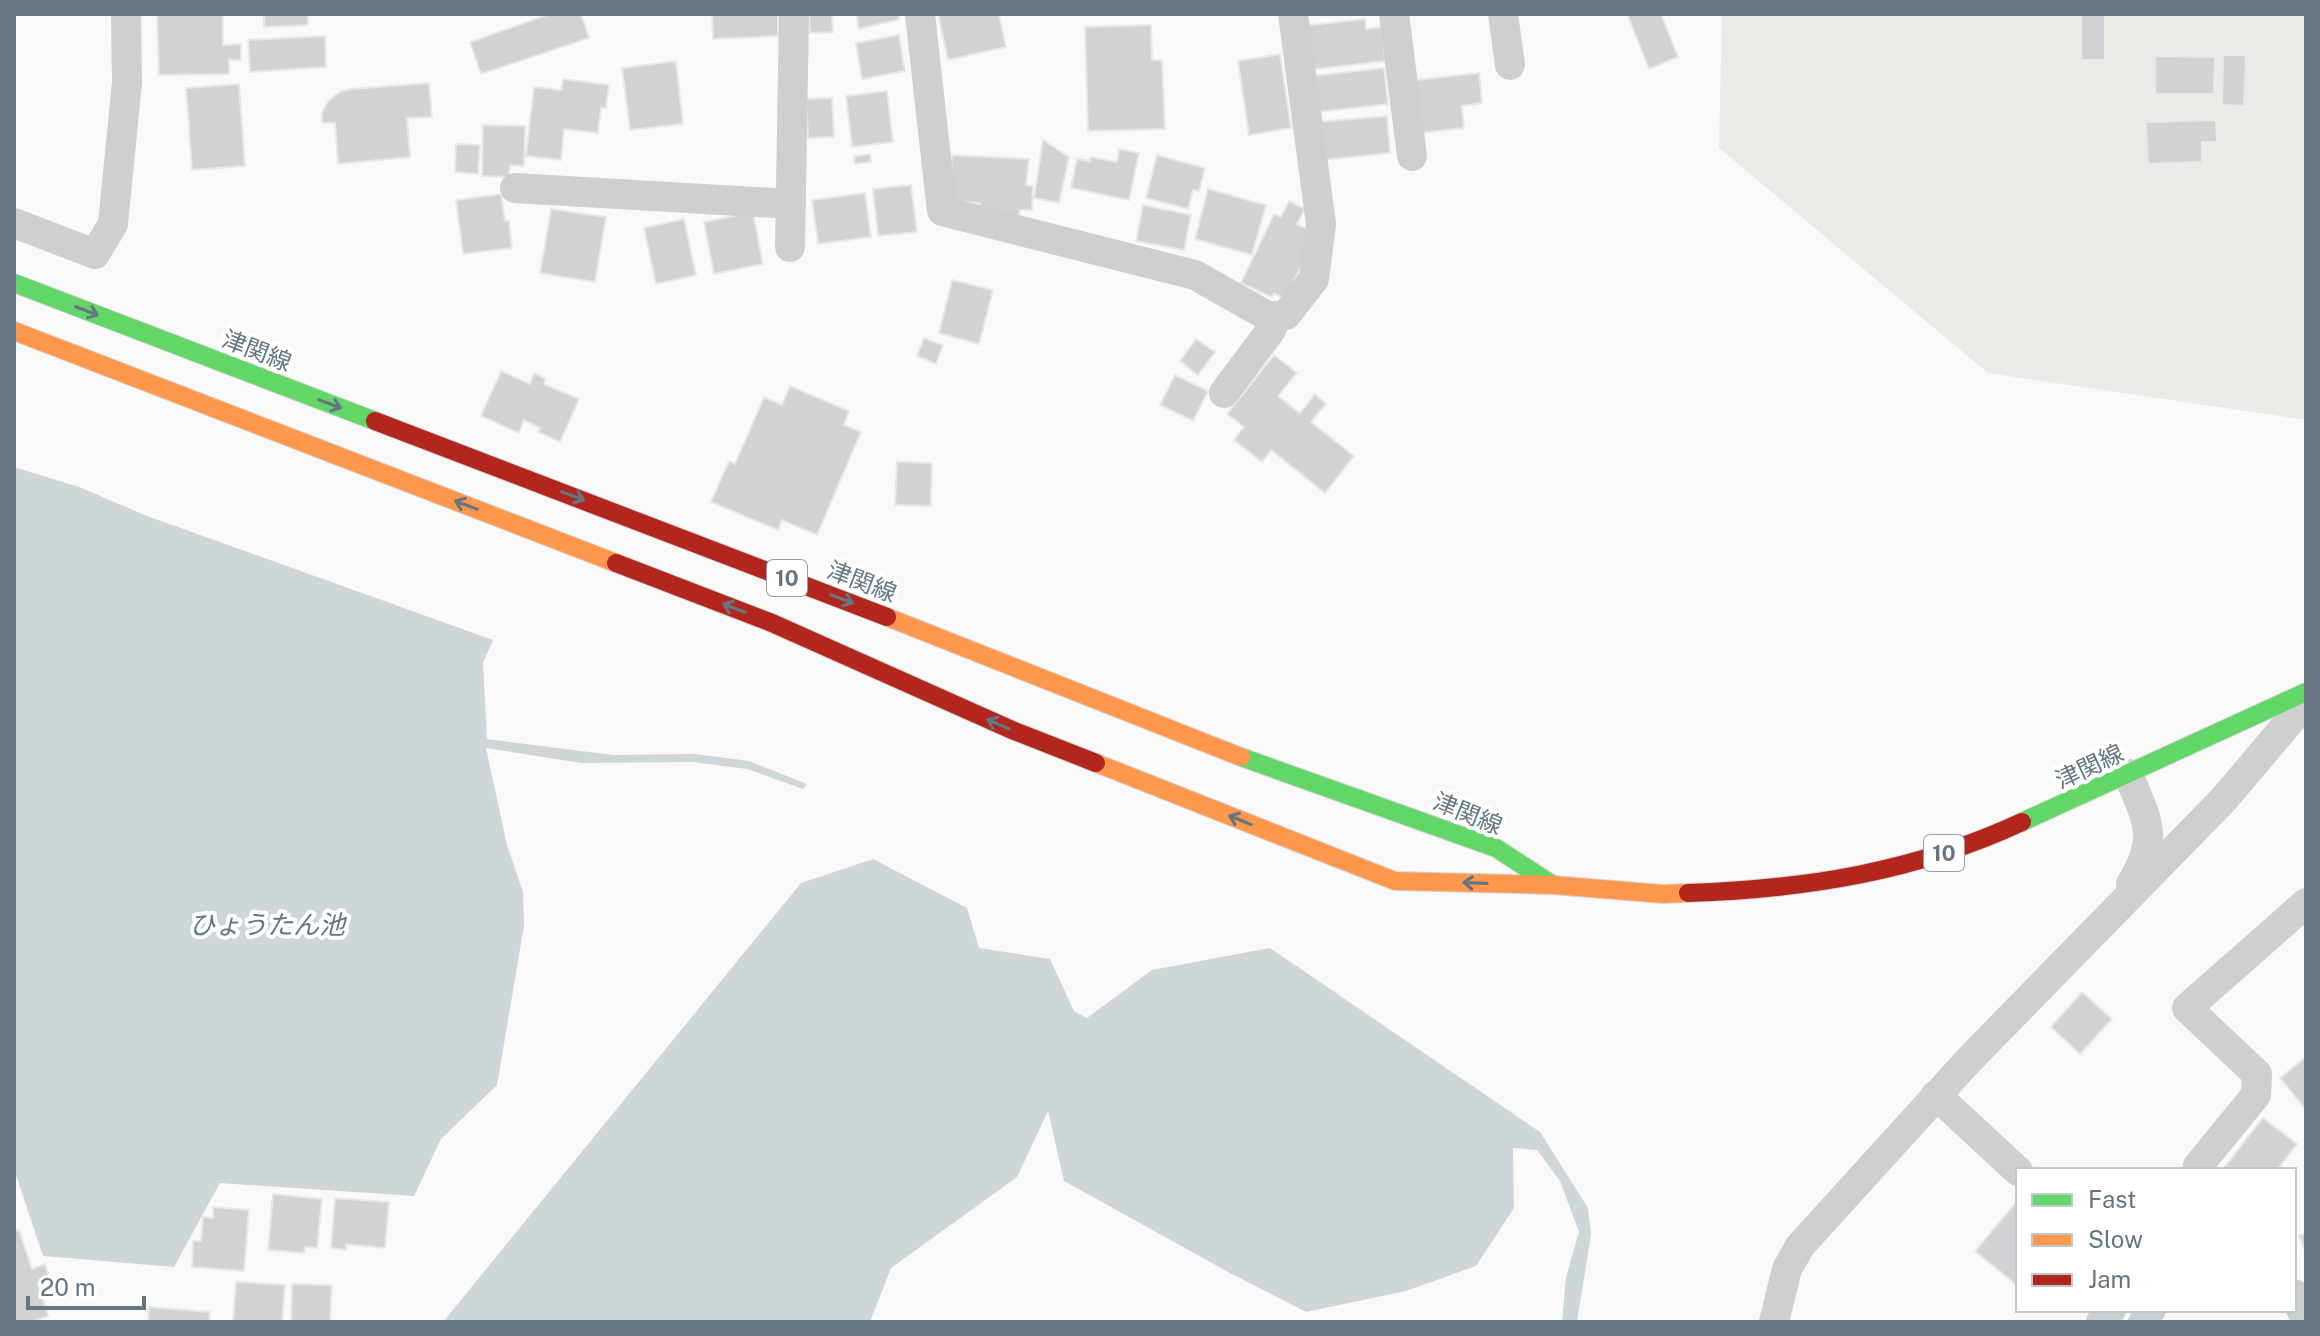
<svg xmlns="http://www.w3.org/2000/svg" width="2320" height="1336" font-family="'Public Sans','Noto Sans JP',sans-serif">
<rect width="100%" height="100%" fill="#f9f9f9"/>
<!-- green -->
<path fill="#e8ebe6" d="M 1722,14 L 2306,14 L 2306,420 L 1988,373 L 1719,148 Z"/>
<!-- water -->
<path fill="#ced6d9" d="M 14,467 L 79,487 L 147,516 L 493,640 L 483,663 L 487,739 L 613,755 L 695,754 L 749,761 L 807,784 L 803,789 L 747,769 L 693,762 L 581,763 L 486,748 L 507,845 L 523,892 L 524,926 L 497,1085 L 441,1139 L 414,1196 L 220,1183 L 174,1267 L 43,1256 L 14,1169 Z
M 873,859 L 967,908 L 979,948 L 1050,959 L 1074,1011 L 1087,1018 L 1152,970 L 1270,948 L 1540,1132 L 1588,1208 L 1591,1235 L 1577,1322 L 1562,1322 L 1566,1277 L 1579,1232 L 1560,1181 L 1537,1150 L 1513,1148 L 1514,1208 L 1476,1266 L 1406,1291 L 1306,1312 L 1230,1273 L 1064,1181 L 1048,1111 L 1017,1177 L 891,1268 L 870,1322 L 443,1322 L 801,883 Z"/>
<!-- building -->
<path fill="#d0d2d3" stroke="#e8e8e8" stroke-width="2" d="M 157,14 L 223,14 L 223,45 L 241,44 L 241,60 L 229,60 L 229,74 L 159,75 Z
M 264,14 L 308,14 L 308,25 L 264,27 Z
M 550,14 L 581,14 L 589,38 L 481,74 L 470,42 Z
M 712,14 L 778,14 L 778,36 L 713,39 Z
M 809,14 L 832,14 L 833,32 L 810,33 Z
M 856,14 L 898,14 L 900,19 L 859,29 Z
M 938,14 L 999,14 L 1006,47 L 948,60 Z
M 1633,14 L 1661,14 L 1678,57 L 1649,69 L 1628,16 Z
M 2081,14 L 2105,14 L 2105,60 L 2081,60 Z
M 1365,19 L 1366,29 L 1382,27 L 1385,61 L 1308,70 L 1303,26 Z
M 1151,25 L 1152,60 L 1162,60 L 1165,129 L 1088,131 L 1085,27 Z
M 899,35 L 905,71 L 862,79 L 856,43 Z
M 325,36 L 326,67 L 250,72 L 248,40 Z
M 1280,54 L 1291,128 L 1249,135 L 1238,61 Z
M 2223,55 L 2246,55 L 2244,106 L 2222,105 Z
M 2155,56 L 2215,57 L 2214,94 L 2155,94 Z
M 676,61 L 683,124 L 630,130 L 622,68 Z
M 1384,68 L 1388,104 L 1317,112 L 1313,76 Z
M 1479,73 L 1482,103 L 1462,106 L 1464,128 L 1421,133 L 1416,80 Z
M 563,79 L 609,85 L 606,108 L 601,108 L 598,133 L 564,129 L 561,160 L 526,156 L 534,87 L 561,90 Z
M 429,83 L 432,117 L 407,118 L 410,157 L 338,164 L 335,123 L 322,123 L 322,113 L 328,101 L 340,92 L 351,89 Z
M 239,84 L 245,166 L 192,170 L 186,88 Z
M 887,91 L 893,142 L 852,147 L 846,96 Z
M 832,98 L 834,137 L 808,138 L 806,99 Z
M 1387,116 L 1390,153 L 1322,160 L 1317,122 Z
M 2216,120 L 2217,142 L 2202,142 L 2202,162 L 2148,164 L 2146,122 Z
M 483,125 L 525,126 L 524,166 L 510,165 L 509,177 L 482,176 Z
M 1043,140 L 1069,157 L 1059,203 L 1034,198 Z
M 456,144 L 480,145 L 478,174 L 455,172 Z
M 1119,149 L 1139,153 L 1129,200 L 1071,188 L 1077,159 L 1090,161 L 1091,157 L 1117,162 Z
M 870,154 L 871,162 L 855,164 L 854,156 Z
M 952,155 L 1029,159 L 1026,185 L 1033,186 L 1032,210 L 1020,210 L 1019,215 L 979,213 L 980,203 L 949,201 Z
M 1157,155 L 1205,168 L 1199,191 L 1193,190 L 1188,209 L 1146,198 Z
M 911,185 L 917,232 L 878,236 L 873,189 Z
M 1208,189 L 1266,205 L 1252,255 L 1195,239 Z
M 865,193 L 871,237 L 818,244 L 812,200 Z
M 501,194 L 505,221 L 509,221 L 512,248 L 463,254 L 456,200 Z
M 1289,201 L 1305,209 L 1297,224 L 1317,234 L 1285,299 L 1274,293 L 1272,297 L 1241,283 L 1274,214 L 1281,217 Z
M 1143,205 L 1191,215 L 1184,250 L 1136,241 Z
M 551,209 L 606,217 L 595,282 L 540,273 Z
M 753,212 L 763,264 L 714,274 L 704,222 Z
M 684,219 L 696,275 L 656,284 L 644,228 Z
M 952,280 L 993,290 L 979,344 L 939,333 Z
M 924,338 L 943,345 L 936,364 L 917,356 Z
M 1196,339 L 1215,352 L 1198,375 L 1180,361 Z
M 1274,355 L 1297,373 L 1278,396 L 1300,413 L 1315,394 L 1326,404 L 1311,422 L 1354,456 L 1325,493 L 1271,450 L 1262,462 L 1234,440 L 1244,427 L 1227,414 Z
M 501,371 L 530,384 L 534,373 L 546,379 L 544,384 L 579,399 L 560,442 L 538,432 L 540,428 L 524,420 L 519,433 L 481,416 Z
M 1175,375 L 1208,391 L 1193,421 L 1160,405 Z
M 790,386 L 849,411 L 844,425 L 861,432 L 817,535 L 782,520 L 778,530 L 711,502 L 729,461 L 735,464 L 764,397 L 782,405 Z
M 897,462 L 932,463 L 931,506 L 895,505 Z
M 2082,992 L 2112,1019 L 2080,1054 L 2051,1027 Z
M 2306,1057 L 2306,1110 L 2280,1078 Z
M 2263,1118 L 2297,1144 L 2277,1170 L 2226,1170 L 2224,1168 Z
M 273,1194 L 322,1199 L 317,1248 L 305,1247 L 304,1253 L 268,1250 Z
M 335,1198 L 389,1202 L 385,1248 L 346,1244 L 346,1250 L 331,1248 Z
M 2018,1200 L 2018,1280 L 2015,1284 L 1975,1251 Z
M 213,1207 L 249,1210 L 244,1271 L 192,1267 L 193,1241 L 201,1241 L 203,1217 L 213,1218 Z
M 19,1230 L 32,1269 L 45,1264 L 50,1280 L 38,1284 L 48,1316 L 31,1322 L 14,1322 L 14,1231 Z
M 2306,1233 L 2306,1252 L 2299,1236 Z
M 236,1282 L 285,1285 L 282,1322 L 233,1322 Z
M 292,1284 L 332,1285 L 330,1322 L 291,1322 Z
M 149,1307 L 210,1312 L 209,1322 L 148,1322 Z"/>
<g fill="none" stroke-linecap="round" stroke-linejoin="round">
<defs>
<path id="fast" d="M 14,283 L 375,421
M 1241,757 L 1496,848 L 1553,885
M 2022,822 L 2306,692"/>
<path id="slow" d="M 14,331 L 616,563
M 887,617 L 1241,757
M 1096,763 L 1395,881 L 1553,885 L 1663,894 L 1688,893"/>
<path id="jam" d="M 375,421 L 887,617
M 616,563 L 772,623 L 1012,730 L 1096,763
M 1688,893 C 1806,889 1914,872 2022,822"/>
</defs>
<!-- fast casing -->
<use href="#fast" stroke="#d5d6d7" stroke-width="20"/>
<!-- slow casing -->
<use href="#slow" stroke="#d5d6d7" stroke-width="20"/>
<!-- jam casing -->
<use href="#jam" stroke="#d5d6d7" stroke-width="20"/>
<!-- street -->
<path stroke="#cecfd0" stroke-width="30" d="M 920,14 L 942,211 L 1195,275 L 1269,317 L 1286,315 L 1314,279 L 1321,224 L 1293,14
M 1394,14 L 1412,156
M 1503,14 L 1510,65
M 515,188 L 791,204
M 14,223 L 95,254 L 113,224 L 127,82 L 126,14
M 790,247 L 794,14
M 1224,393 L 1271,330 L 1276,316
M 2128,774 C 2147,820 2160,837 2131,884
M 1936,1095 L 2018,1171
M 2200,1170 L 2198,1166 L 2256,1095 L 2257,1074 L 2187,1008 L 2306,903
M 2294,1294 L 2306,1320
M 1774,1322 L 1787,1269 L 1800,1246 L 1969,1060 L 2224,799 L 2306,702
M 2101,1322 L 2111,1310
M 2143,1322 L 2151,1310"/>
<!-- fast -->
<use href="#fast" stroke="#63d668" stroke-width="18"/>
<!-- slow -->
<use href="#slow" stroke="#ff974d" stroke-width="18"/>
<!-- jam -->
<use href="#jam" stroke="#b3261e" stroke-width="18"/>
</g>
<!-- one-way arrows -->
<defs><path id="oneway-shaft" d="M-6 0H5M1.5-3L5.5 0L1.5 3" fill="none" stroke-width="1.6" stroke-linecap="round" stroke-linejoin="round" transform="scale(2)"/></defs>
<g stroke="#657683">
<use href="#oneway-shaft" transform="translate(87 311) rotate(21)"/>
<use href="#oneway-shaft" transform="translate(330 404) rotate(21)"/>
<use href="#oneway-shaft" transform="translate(573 496) rotate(21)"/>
<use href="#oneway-shaft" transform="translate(466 505) rotate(-159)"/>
<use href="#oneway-shaft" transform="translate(842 599) rotate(21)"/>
<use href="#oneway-shaft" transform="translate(734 608) rotate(-159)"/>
<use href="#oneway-shaft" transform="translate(998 724) rotate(-156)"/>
<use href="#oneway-shaft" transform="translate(1240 820) rotate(-158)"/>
<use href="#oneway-shaft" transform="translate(1475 883) rotate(-178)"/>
</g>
<g text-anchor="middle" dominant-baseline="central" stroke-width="8" stroke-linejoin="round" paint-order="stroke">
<!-- shield labels -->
<g fill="#fff" stroke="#939fa8" stroke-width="2">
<rect x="767" y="560" width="40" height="36" rx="6"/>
<rect x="1924" y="835" width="40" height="36" rx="6"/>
</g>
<g font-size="22" font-weight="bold" fill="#657683">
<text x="787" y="578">10</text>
<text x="1944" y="853">10</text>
</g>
<!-- street labels -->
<g font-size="24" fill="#657683" stroke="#fff">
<text transform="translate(257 350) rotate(21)">津関線</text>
<text transform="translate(862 581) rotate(21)">津関線</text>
<text transform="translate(2089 766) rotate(-25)">津関線</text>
<text transform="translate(1468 813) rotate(22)">津関線</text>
</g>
<!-- water labels -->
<g font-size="26" font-style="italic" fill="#60757c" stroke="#fff">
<text x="267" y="924">ひょうたん池</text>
</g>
</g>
<!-- border -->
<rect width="2320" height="1336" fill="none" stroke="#657683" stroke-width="32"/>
<!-- legend -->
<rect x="2016" y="1168" width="280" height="144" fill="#ffffff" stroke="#c1c8cd" stroke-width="2"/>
<rect x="2032" y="1194" width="40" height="12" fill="#63d668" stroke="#c1c8cd" stroke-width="2"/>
<text x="2088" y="1208" font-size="24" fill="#657683">Fast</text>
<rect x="2032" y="1234" width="40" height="12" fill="#ff974d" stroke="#c1c8cd" stroke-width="2"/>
<text x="2088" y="1248" font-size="24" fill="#657683">Slow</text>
<rect x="2032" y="1274" width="40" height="12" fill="#b3261e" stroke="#c1c8cd" stroke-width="2"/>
<text x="2088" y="1288" font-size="24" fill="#657683">Jam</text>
<!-- scale -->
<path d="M28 1296v12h116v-12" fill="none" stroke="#657683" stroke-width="4"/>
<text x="40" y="1296" font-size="24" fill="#657683" stroke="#ffffff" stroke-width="6" paint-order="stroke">20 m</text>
</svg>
